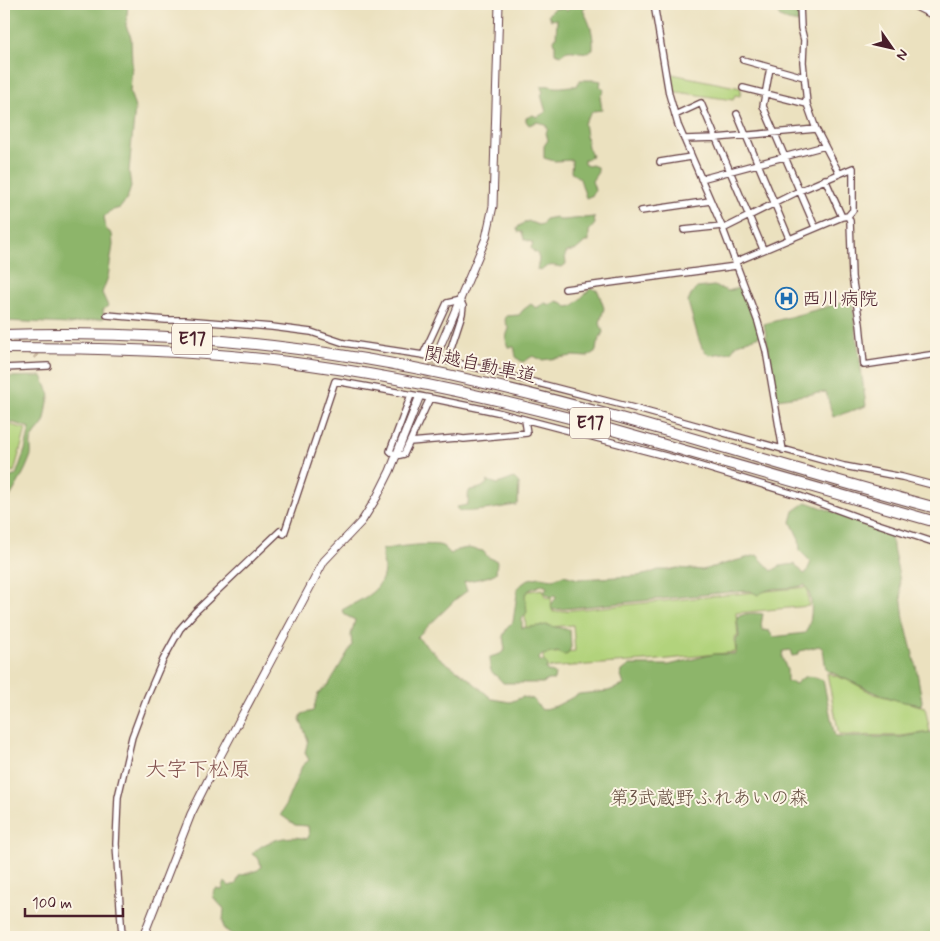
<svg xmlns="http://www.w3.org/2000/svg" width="940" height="941" font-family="Mynerve,'Klee One',sans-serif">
<rect width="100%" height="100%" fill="#fcf5e5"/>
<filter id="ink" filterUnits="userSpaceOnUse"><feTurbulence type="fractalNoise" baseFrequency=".02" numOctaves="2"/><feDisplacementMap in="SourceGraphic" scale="10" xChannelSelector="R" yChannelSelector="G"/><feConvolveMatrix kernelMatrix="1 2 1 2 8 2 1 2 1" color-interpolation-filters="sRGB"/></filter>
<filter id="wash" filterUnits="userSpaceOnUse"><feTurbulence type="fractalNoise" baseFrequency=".0096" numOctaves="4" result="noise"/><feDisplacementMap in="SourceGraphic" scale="20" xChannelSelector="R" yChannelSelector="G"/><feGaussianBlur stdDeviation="1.12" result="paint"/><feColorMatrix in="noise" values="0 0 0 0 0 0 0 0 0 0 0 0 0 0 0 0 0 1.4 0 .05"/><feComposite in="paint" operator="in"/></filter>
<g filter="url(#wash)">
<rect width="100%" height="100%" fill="#ebe1bf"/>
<!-- green -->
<path fill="#b2d37b" stroke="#7e7953" d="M 667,73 L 741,88 L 740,96 L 735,95 L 733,100 L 670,91 Z
M 4,423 L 26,429 L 14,472 L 4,469 Z
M 807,587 L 809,606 L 736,613 L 738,637 L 734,637 L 736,652 L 659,660 L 544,668 L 543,654 L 575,651 L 573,625 L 526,629 L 523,592 L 543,589 L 545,597 L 551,598 L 553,612 Z
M 827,673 L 850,681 L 874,694 L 925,707 L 930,732 L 901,736 L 839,735 Z"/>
<!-- forest -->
<path fill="#8db56b" stroke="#6c6a4b" d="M 4,4 L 128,4 L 126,26 L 131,37 L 132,65 L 130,92 L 135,108 L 129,171 L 131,187 L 127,199 L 120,208 L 110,211 L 104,217 L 106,229 L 112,234 L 113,245 L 108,277 L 102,293 L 108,306 L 103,310 L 104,318 L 70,324 L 4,321 Z
M 566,4 L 586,4 L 586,6 L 583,10 C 590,23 594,34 593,50 C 580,57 571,45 561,55 L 555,53 L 555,45 L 554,40 L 556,37 L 557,19 L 551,20 L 548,15 L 553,9 L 563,8 L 567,11 L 569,9 Z
M 756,4 L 797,4 L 799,23 L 788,21 L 780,17 L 775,9 Z
M 580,80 L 596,80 L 601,81 L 600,86 L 604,90 L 603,93 L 600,96 L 602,110 L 593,111 L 584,123 L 588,147 L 592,156 L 584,160 L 584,164 L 588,166 L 592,165 L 597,167 L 598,172 L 592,181 L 595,190 L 593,195 L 586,198 L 580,179 L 571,172 L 572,160 L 554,161 L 544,158 L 544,146 L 548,140 L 546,133 L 548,129 L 545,124 L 537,122 L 529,125 L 526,121 L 526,118 L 533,115 L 537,117 L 546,112 L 541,95 L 543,92 L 541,88 L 542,86 C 548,85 550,86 555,87 C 562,88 570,85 577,86 Z
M 556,217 L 559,220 L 563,220 L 594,217 L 595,224 L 589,231 L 589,242 L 585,242 L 576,250 L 567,252 L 565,255 L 566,264 L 562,267 C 553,266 549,263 541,271 L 537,270 L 539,259 L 537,253 L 534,252 L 531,248 L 533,243 L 524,239 L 522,232 L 518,232 L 517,229 L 519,226 L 528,221 L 538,225 L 543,224 L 545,219 Z
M 714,286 L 728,291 L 742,287 L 757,323 L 760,336 L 737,344 L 731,352 L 709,355 L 702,348 L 698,337 L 688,302 L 692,293 L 697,288 Z
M 591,288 L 598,291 L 604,308 L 600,323 L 603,332 L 597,344 L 596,351 L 587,357 L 573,356 L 542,360 L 533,356 L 523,362 C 513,357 517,356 514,347 L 508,347 C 505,341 506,335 509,329 L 505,321 L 506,316 L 519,315 L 523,310 L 531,304 L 536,308 L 545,303 L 550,305 L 557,301 L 563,303 L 567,307 L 573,306 Z
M 852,300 L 866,406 L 833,417 L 826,392 L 777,399 L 764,324 Z
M 42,376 L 50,395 C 47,403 47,410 45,419 C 43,427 36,431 32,439 C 29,446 33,452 30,458 C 25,472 17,485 10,497 L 4,498 L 4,480 L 16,475 L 25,450 L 30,428 L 4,420 L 4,377 Z
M 514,478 L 519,483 L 518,503 L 516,505 C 503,507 468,514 458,510 L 457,507 L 467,505 C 470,500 466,495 470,490 C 478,489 484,488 488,481 L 498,484 Z
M 807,502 L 890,533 L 899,576 L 904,619 L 916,666 L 922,701 L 921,705 L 899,701 L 876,693 L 826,670 L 823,649 L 819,646 L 800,651 L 798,655 L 792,656 L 790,650 L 783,651 L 782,657 L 787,670 L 787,681 L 796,684 C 804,674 812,675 823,680 L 835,737 L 902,737 L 931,732 L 936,736 L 936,937 L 245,937 L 244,936 L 233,935 L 224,929 L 223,920 L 224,909 L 214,898 L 213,893 L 216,889 L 222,890 L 225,882 L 229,886 L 236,884 L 239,876 L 258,870 L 261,867 L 259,859 L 252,854 C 265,840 289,834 307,839 L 309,836 L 308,826 L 295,825 L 281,815 L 302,766 L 309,760 L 305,753 L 308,740 L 300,719 L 302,714 L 313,711 L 318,694 L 329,684 L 352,645 L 351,635 L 355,620 L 345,615 L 342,610 C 359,600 382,593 384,570 C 384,563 382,557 382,550 C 391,547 434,542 442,546 C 446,548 448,552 451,554 L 457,550 L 468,548 L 483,551 L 488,557 L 497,561 L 496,573 C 485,579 475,579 464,582 L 467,591 L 456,599 L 417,637 L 441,659 L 468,678 L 492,699 L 510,702 L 523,697 L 533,699 L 542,710 L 556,706 L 579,694 L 608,691 L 624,685 L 621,676 L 622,671 L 630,665 L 669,665 L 714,654 L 736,654 L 736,639 L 739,637 L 737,618 C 744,612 755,613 763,614 L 761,625 L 763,630 L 769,631 L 773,637 L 805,633 C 813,621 814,598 805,585 C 800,586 795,588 789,588 C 776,589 770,587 758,595 L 750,591 L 730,592 L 552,610 L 551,605 L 556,598 L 555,595 L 551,597 L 544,592 L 547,587 L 542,585 L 529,590 L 525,595 L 527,612 L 522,619 L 522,628 L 546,625 L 570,630 L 571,647 L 568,654 C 564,656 562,655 558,652 L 542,655 L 539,658 L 540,661 L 544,661 L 547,664 L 546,670 L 555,674 L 554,680 L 548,680 L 543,683 L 503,683 C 493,670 489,677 490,657 L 500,654 L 505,650 L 503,636 L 507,628 L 513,622 L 518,587 L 529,579 L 540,577 L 553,579 L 564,575 L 578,579 L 637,576 L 648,574 L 658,570 L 668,570 L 677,568 L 702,570 L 757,555 L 772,571 L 780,566 L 795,564 L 804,574 L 806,573 L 811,562 L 800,551 L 799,539 L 791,522 L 794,511 Z"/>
</g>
<g filter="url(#ink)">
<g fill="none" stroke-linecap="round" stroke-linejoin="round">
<!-- minor-tunnel -->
<path stroke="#cbbaa1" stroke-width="5.5" stroke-dasharray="5.5 3" stroke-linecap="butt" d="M 7,335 L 37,357"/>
<!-- tertiary-tunnel -->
<path stroke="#cbbaa1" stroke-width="7" stroke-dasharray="7 3.5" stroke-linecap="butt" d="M 419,398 L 436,356"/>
<defs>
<path id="minor" d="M 654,4 L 669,94 L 678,125 L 723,229 L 758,322 L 766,351 L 783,450
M 800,4 L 801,28 L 804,40 L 803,62 L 807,104 L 816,129 L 839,173
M 910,4 L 936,17
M 743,60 L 804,77
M 770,68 L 763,106 L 815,227
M 743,88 L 807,104
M 737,114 L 789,238
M 675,115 L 701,103 L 763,249
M 684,139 L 716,138 L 816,129
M 660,162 L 691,157
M 701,179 L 825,146
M 641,211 L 710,201
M 842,217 L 848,216 L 850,221 L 852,277 L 860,324 L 864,365 L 936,354
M 723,229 L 799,191 L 853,168 L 853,210 L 848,216
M 684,230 L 722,226
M 735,262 L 842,217 L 825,179
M 565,289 L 736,266
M 107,315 L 166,320 L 185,320 L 272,327 L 311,332 L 344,343 L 423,355 L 499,373 L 630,407 L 844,466 L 902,477 L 936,486
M 423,355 L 447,303 L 460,300 L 463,306 L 462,314 L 447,360
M 4,368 L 48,366
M 411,395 L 390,451 L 396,456 L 404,454 L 430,398 L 497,412 L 677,459 L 797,495 L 857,517 L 936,543
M 410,442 L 457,438 L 464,439 L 527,433 L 525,420
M 284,534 L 335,381 L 430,398
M 122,937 L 116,844 L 118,797 L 132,737 L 147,697 L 163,660 L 180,629 L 195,612 L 280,531"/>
<path id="tertiary" d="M 436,356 L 486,238 L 493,206 L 499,4
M 143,937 L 191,814 L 215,766 L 324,561 L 362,521 L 377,497 L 390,471 L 419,398"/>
<path id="motorway" d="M 4,335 C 161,330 321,345 475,381 C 630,416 782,467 936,508
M 4,348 C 99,348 193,350 288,362 C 385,374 482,395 577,420 L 936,522"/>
</defs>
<!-- minor casing -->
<use href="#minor" stroke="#623c41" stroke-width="8"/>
<!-- tertiary casing -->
<use href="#tertiary" stroke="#623c41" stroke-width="9"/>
<!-- motorway casing -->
<use href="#motorway" stroke="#623c41" stroke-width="12"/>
<!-- minor -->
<use href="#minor" stroke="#fff" stroke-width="5.5"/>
<!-- tertiary -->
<use href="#tertiary" stroke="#fff" stroke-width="7"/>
<!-- motorway -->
<use href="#motorway" stroke="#fff" stroke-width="10"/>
</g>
</g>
<!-- icons -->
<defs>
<symbol id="hospital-ring" viewBox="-11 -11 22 22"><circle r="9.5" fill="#fcf5e5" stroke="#1f6fb2" stroke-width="1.5"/><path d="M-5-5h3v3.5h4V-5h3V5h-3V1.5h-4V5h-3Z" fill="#1f6fb2"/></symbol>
</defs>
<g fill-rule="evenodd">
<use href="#hospital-ring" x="774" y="286" width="25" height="25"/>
</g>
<g text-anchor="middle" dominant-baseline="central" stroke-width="4" stroke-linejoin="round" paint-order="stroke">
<!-- shield labels -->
<g fill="#fcf5e5" stroke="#7f5f63" stroke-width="1">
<rect x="172" y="323.5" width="40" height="31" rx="4"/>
<rect x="570" y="407.5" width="40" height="31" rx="4"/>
</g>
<g font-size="18" font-weight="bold" fill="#4a1f2b">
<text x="192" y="339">E17</text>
<text x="590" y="423">E17</text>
</g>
<!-- poi labels -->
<g font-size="19" fill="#4a1f2b" stroke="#fcf5e5" text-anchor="start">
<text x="802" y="299">西川病院</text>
</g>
<!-- street labels -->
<g font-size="19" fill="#4a1f2b" stroke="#fcf5e5">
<text transform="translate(480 365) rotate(12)">関越自動車道</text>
</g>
<!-- park labels -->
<g font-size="19" fill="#644c3f" stroke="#fcf5e5">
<text x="709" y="798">第3武蔵野ふれあいの森</text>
</g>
<!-- quarter labels -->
<g font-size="21" fill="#83514e" stroke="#fcf5e5">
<text x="198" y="770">大字下松原</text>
</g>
</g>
<!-- margin -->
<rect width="940" height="941" fill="none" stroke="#fcf5e5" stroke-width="20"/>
<!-- north arrow -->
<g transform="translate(892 48) rotate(124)" stroke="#fcf5e5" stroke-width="4" paint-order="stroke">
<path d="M0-4L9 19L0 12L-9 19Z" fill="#4a1f2b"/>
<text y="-8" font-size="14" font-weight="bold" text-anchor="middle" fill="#4a1f2b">N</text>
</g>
<!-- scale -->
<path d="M25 908v8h98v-8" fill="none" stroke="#4a1f2b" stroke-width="2.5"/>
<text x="32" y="908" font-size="15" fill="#4a1f2b" stroke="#fcf5e5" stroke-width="4" paint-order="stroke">100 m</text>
</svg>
